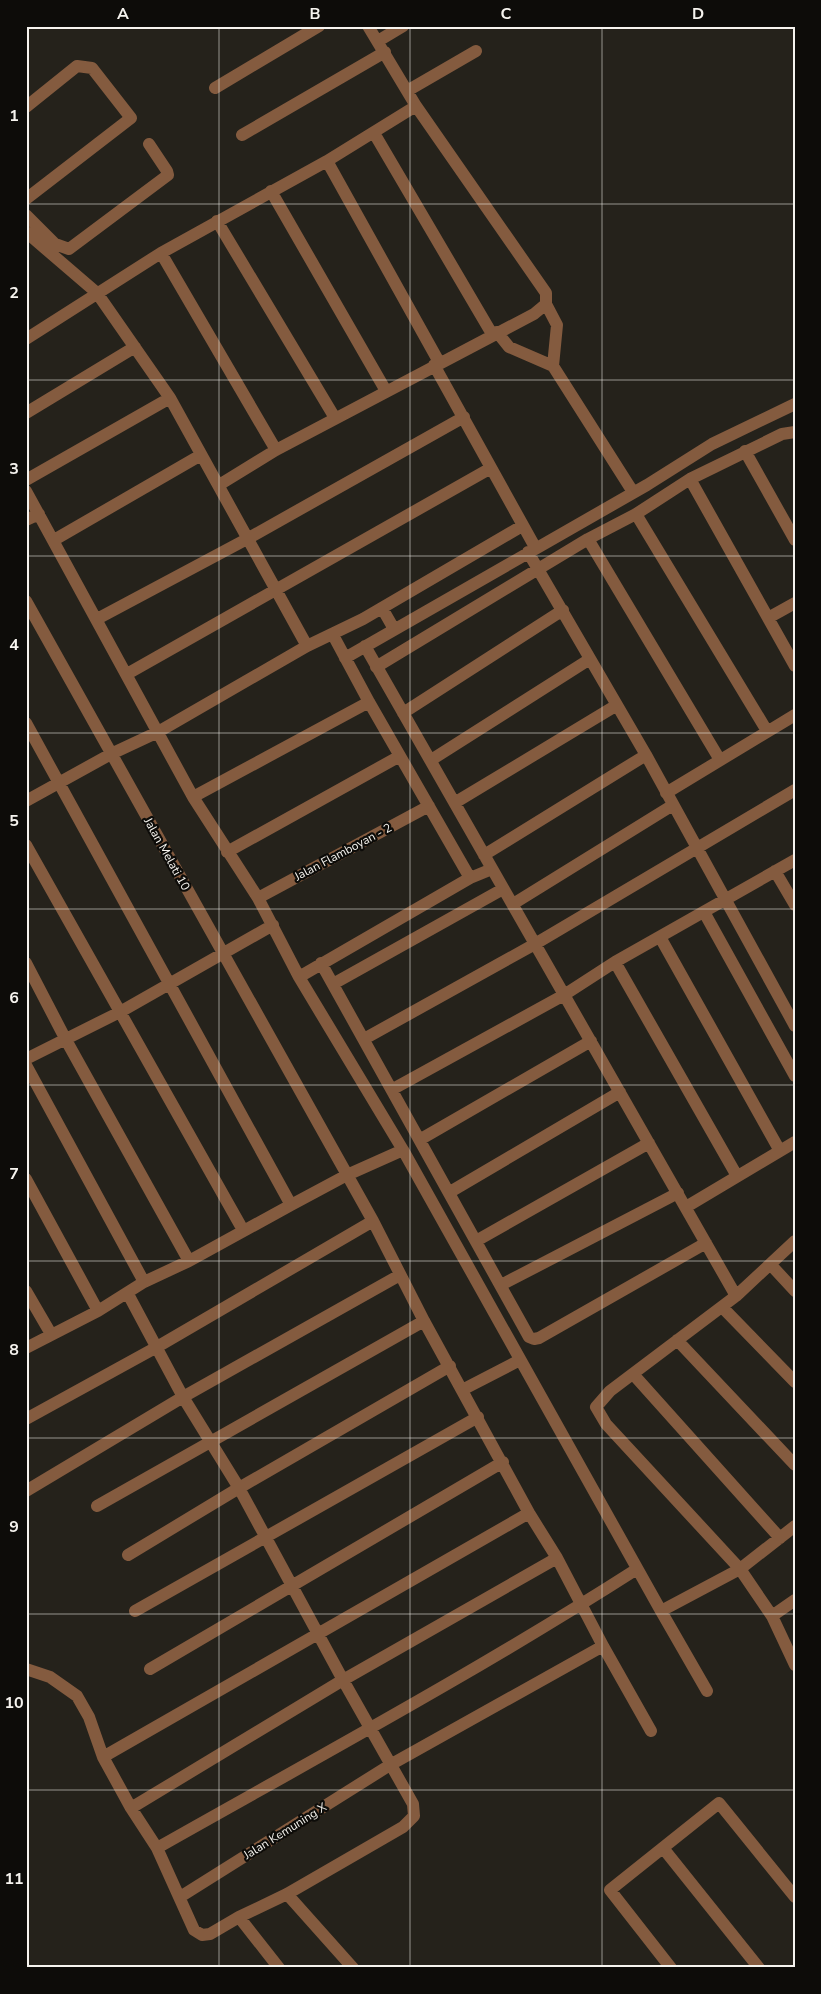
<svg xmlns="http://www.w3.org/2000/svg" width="821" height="1994" font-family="'Nunito Sans',sans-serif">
<rect width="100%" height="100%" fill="#25221b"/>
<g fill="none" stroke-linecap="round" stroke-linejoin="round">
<!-- minor -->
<path stroke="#845b3f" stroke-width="12" d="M 378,41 L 403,26
M 215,88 L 319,26
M 407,91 L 476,51
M 26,107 L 77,66 L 92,68 L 131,118 L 26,199
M 374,133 L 492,334
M 242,135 L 385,52
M 327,161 L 439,362
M 271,191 L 386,391
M 26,215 L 55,244 L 69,249 L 168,175 L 167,171 L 149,144
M 217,221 L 335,418
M 26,232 L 97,293 L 170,398 L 307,646
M 161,253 L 276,450
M 546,304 L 557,325 L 553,366
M 497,332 L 509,347 L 553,366 L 633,492
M 26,339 L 161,253 L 327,161 L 416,106
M 434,365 L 535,547
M 26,413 L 135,347
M 745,451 L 795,540
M 690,479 L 795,666
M 26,480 L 170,398
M 219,485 L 276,450 L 534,314 L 546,304 L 546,293 L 416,106 L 368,26
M 26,491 L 193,797 L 258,898 L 299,977 L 403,1150 L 661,1611 L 740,1569 L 795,1526
M 636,514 L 767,731
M 26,520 L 39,514
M 588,539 L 720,760
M 54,540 L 201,455
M 528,552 L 646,755 L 795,1026
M 26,601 L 373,1221 L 424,1321 L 529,1513 L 557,1558 L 603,1646 L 651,1731
M 382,608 L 394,629
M 768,618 L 795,603
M 97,619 L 247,539 L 464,417
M 333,635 L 369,702 L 470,878
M 365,646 L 736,1296
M 345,658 L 647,485 L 712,444 L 795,404
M 376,667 L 588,539 L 636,514 L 690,479 L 782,434 L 795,432
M 127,674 L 491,468
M 403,713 L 563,610
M 26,723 L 291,1205
M 431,760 L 590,659
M 666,793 L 795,715
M 193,797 L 369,702
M 26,801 L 111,754 L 158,732 L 307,646 L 363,619 L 522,526
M 456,802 L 617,705
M 26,845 L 243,1230
M 227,852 L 400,756
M 484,855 L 646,755
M 775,871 L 795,905
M 258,898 L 429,806
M 513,904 L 673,805
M 704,912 L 795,1076
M 660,937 L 780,1151
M 615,962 L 737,1176
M 26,963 L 66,1040 L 189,1261
M 321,963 L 529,1337 L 534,1339 L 539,1338 L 706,1243
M 299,977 L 470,878 L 492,869
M 333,984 L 503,889
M 364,1039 L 535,944 L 795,790
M 26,1059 L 120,1012 L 273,925
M 26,1065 L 144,1282
M 393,1089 L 564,995 L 615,962 L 795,860
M 421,1139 L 591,1041
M 26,1179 L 98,1311
M 450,1192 L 620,1092
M 686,1207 L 795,1142
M 476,1241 L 649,1143
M 795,1241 L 736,1296 L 610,1391 L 596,1407 L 606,1424 L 740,1569 L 772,1616 L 795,1665
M 771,1265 L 795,1291
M 501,1285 L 678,1193
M 26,1291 L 51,1334
M 722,1307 L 795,1382
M 677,1340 L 795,1465
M 26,1348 L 98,1311 L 144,1282 L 189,1261 L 291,1205 L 347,1175 L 403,1150
M 633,1374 L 780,1538
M 462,1390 L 520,1360
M 26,1419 L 157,1347 L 373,1221
M 26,1491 L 183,1397 L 400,1275
M 97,1506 L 424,1321
M 128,1555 L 239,1488 L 450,1366
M 135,1611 L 478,1417
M 661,1611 L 707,1691
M 772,1616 L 795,1600
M 26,1669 L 50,1677 L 77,1696 L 89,1717 L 103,1757 L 131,1808 L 157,1848 L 194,1930 L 202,1935 L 210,1934 L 239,1917 L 287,1894 L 403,1827 L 414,1816 L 413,1804 L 343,1680 L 239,1488 L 183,1397 L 128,1294
M 150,1669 L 503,1462
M 103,1757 L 529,1513
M 131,1808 L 343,1680 L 557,1558
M 157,1848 C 318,1757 481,1669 637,1569
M 663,1848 L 759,1968
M 287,1894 L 353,1968
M 180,1897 L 390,1765 L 603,1646
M 239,1917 L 279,1968
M 671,1968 L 610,1890 L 719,1803 L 795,1897"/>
</g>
<!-- grid -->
<path fill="none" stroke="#f6f4ef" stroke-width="1" stroke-opacity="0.55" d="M 219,26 L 219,1968M 410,26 L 410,1968M 602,26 L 602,1968M 26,204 L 795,204M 26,380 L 795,380M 26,556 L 795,556M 26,733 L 795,733M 26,909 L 795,909M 26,1085 L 795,1085M 26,1261 L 795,1261M 26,1438 L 795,1438M 26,1614 L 795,1614M 26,1790 L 795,1790"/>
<g text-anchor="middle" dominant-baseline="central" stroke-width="4.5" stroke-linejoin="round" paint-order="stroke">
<!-- street labels -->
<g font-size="12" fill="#f6f4ef" stroke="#0d0c09">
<text transform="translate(343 852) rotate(-28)">Jalan Flamboyan - 2</text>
<text transform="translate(167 854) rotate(61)">Jalan Melati 10</text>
<text transform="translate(285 1831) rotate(-32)">Jalan Kemuning X</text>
</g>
</g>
<!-- border -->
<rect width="821" height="1994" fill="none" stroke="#0d0c09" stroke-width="55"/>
<rect x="28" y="28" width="766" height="1938" fill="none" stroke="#f6f4ef" stroke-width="2"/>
<g font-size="16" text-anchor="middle" font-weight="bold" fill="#f6f4ef">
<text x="123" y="19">A</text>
<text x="315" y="19">B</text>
<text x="506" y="19">C</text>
<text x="698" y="19">D</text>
<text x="14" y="121">1</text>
<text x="14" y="298">2</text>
<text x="14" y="474">3</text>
<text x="14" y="650">4</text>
<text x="14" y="826">5</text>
<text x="14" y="1003">6</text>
<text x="14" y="1179">7</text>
<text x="14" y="1355">8</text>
<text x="14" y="1532">9</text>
<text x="14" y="1708">10</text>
<text x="14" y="1884">11</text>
</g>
</svg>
